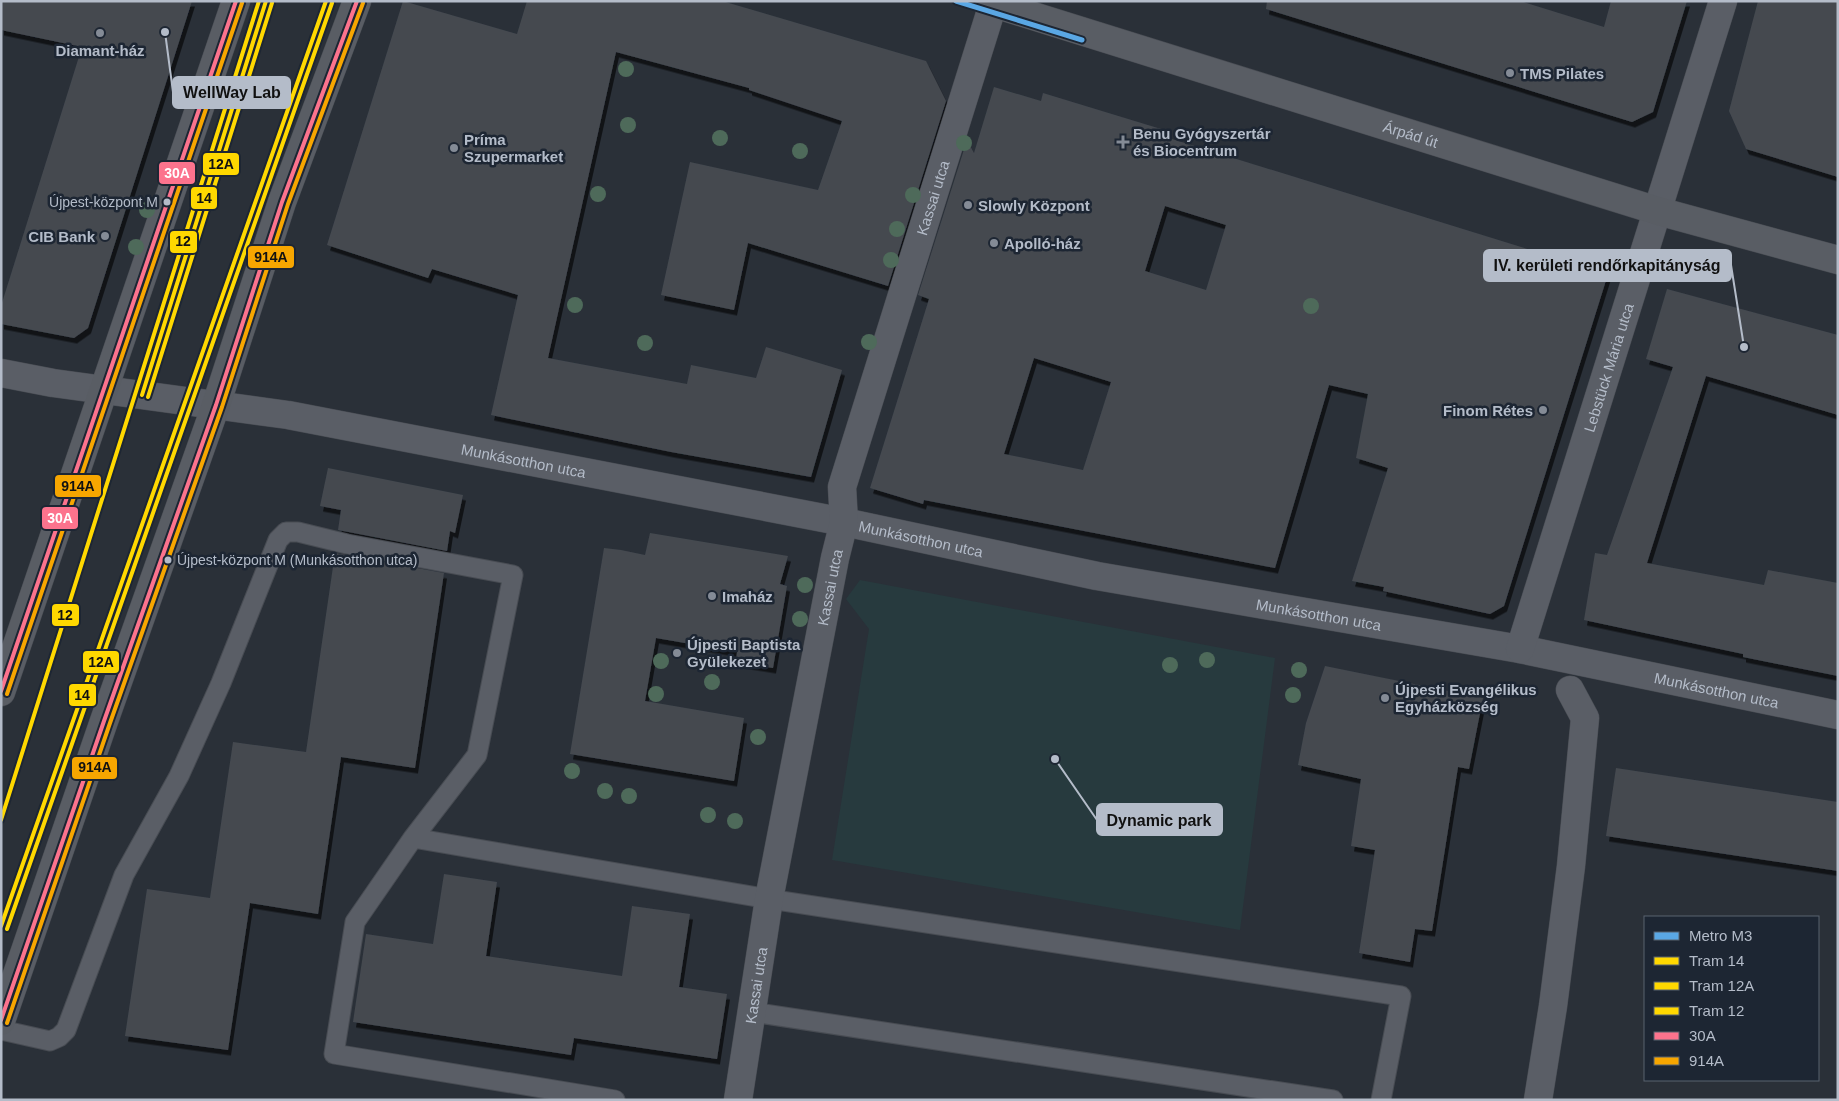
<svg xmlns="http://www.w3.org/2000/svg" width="1839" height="1101" font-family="Arial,sans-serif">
<defs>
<filter id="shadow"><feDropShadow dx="3" dy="5.5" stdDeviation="0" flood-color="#0009"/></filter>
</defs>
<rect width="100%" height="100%" fill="#2a3038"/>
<!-- green -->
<path fill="#273a3e" d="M 860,580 L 1275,658 L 1240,930 L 832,860 L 869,629 L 846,599 Z"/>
<!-- building -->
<path fill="#444950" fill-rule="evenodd" filter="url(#shadow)" d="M 1,1 L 192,1 L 88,328 L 74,338 L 1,324 L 1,306 L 82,47 L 1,30 Z
M 403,1 L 517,34 L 527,1 L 722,1 L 926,61 L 946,101 L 888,286 L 748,243 L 734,310 L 661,295 L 690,162 L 818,190 L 842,121 L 749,90 L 749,88 L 616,52 L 548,358 L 687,384 L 691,365 L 756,378 L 766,347 L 842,370 L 811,477 L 671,452 L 491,415 L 518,295 L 432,269 L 428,278 L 327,245 Z
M 1267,1 L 1520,1 L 1604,27 L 1611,1 L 1687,1 L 1653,112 L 1632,122 L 1266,9 Z
M 1758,1 L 1838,1 L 1838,177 L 1746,149 L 1729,111 Z
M 994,87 L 1041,101 L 1043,93 L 1161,129 L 1159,135 L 1608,274 L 1504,606 L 1490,614 L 1383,591 L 1384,587 L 1352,581 L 1388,468 L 1356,458 L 1368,394 L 1329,385 L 1275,568 L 924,500 L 923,504 L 870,488 L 929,299 L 918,295 L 967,140 L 974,153 ZM 1165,206 L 1226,225 L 1206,290 L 1145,271 ZM 1034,358 L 1111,382 L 1083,470 L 1004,454 Z
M 1667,289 L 1838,335 L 1838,415 L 1706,376 L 1647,563 L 1764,585 L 1768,570 L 1838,583 L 1838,676 L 1743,657 L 1743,654 L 1584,620 L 1595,553 L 1607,555 L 1673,367 L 1646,359 Z
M 328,468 L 463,495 L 455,533 L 450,531 L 447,551 L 338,530 L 341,510 L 320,506 Z
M 650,533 L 788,556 L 780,584 L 787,586 L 773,668 L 736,662 L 737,652 L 656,638 L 645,701 L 744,718 L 734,781 L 570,754 L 604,548 L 621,550 L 645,555 Z
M 335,553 L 444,573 L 415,768 L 341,757 L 318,914 L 250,903 L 228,1050 L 125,1036 L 147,889 L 210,898 L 233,742 L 306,752 Z
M 1325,666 L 1483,698 L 1469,769 L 1458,767 L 1432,931 L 1415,929 L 1410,962 L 1359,953 L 1375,850 L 1351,846 L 1361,779 L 1298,765 L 1306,723 Z
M 1616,768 L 1838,802 L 1838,871 L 1606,836 Z
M 444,874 L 497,882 L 486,956 L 622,976 L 632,906 L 690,914 L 679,987 L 727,994 L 717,1059 L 574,1038 L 571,1055 L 353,1022 L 366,934 L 433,944 Z"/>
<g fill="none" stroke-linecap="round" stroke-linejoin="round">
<defs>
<path id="lane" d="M 752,1012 L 1333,1100
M 1,1030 L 50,1041 L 59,1037 L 66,1030 L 124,875 L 179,776 L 221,683 L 278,540 L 286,532 L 298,532 L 347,544 L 513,575 L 477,755 L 413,838
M 615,1100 L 334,1054 L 355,922 L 413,838 L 769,899 L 1401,996 L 1381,1100"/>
<g id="street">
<path id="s1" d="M 1,373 L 53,383 L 288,415 L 844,522 L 1097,576 L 1520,649 L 1838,715"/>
<path id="s2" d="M 1520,649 L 1723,1"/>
<path id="s3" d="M 738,1100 L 769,899 L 835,558 L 844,522 L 842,487 L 994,1"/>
<path d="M 1538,1100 L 1553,1006 L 1571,866 L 1585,718 L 1570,690"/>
</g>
<g id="secondary">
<path id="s4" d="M 985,1 L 1658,211 L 1838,260"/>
<path d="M 1,692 L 236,1"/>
<path d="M 1,1021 L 104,721 L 216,405 L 282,202 L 357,1"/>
</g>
</defs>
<!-- lane casing -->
<use href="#lane" stroke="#484c53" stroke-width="21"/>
<!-- street casing -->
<use href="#street" stroke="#484c53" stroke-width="29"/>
<!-- secondary casing -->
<use href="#secondary" stroke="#484c53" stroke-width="29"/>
<!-- lane -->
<use href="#lane" stroke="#5a5e66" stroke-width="19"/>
<!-- street -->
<use href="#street" stroke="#5a5e66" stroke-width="28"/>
<!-- secondary -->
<use href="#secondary" stroke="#595d64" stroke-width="28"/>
<defs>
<path id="bus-1" d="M 1,691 L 236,1
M 1,1020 L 104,721 L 216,405 L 282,202 L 357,1"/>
<path id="bus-2" d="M 7,694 L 242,3
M 7,1023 L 110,723 L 222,407 L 288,204 L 363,3"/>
</defs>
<!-- bus-1 casing -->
<use href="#bus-1" stroke="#1d2633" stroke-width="8"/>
<!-- bus-2 casing -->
<use href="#bus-2" stroke="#1d2633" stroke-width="8"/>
<!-- bus-1 -->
<use href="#bus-1" stroke="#fc738d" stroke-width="4"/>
<!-- bus-2 -->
<use href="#bus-2" stroke="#f7a600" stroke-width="4"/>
<defs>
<path id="tram-1" d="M 142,395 L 266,1
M 1,926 L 326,1"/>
<path id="tram-2" d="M 148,397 L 272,3
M 7,929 L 332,3"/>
<path id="tram-3" d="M 1,820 L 259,1"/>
</defs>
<!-- tram-1 casing -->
<use href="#tram-1" stroke="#1d2633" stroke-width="8"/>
<!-- tram-2 casing -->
<use href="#tram-2" stroke="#1d2633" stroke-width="8"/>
<!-- tram-3 casing -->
<use href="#tram-3" stroke="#1d2633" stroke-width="8"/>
<!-- tram-1 -->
<use href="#tram-1" stroke="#ffd800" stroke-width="4"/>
<!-- tram-2 -->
<use href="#tram-2" stroke="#ffd800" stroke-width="4"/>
<!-- tram-3 -->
<use href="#tram-3" stroke="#ffd800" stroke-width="4"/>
<defs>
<path id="metro-1" d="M 956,1 L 1082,40"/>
</defs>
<!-- metro-1 casing -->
<use href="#metro-1" stroke="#1d2633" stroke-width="9"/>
<!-- metro-1 -->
<use href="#metro-1" stroke="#5aa7e4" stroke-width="5"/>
</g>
<!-- trees -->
<g fill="#4e6a5a">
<circle cx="626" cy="69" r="8"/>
<circle cx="628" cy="125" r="8"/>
<circle cx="720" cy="138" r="8"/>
<circle cx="964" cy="143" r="8"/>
<circle cx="800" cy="151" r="8"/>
<circle cx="598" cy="194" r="8"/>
<circle cx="913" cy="195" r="8"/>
<circle cx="147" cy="210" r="8"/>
<circle cx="897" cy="229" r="8"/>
<circle cx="136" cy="247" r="8"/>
<circle cx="891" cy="260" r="8"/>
<circle cx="575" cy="305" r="8"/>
<circle cx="1311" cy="306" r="8"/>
<circle cx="869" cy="342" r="8"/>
<circle cx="645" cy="343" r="8"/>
<circle cx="805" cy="585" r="8"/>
<circle cx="800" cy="619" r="8"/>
<circle cx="1207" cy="660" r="8"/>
<circle cx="661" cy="661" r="8"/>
<circle cx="1170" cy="665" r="8"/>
<circle cx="1299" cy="670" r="8"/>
<circle cx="712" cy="682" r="8"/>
<circle cx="656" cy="694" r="8"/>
<circle cx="1293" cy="695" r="8"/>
<circle cx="758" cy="737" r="8"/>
<circle cx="572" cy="771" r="8"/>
<circle cx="605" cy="791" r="8"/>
<circle cx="629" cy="796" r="8"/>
<circle cx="708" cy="815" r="8"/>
<circle cx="735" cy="821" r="8"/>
</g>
<!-- markers -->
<g fill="#848b96" stroke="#1d2633" stroke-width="2">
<circle cx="100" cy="33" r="5"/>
<circle cx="1510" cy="73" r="5"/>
<path d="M1120.5 134.5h5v5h5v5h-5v5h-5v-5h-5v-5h5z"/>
<circle cx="454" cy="148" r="5"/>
<circle cx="968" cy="205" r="5"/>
<circle cx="105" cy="236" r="5"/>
<circle cx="994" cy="243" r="5"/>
<circle cx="1543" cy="410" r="5"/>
<circle cx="712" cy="596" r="5"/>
<circle cx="677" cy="653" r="5"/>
<circle cx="1385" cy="698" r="5"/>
</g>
<g fill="#b4bcc9" stroke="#1d2633" stroke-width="2">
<circle cx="167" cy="202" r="4.5"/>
<circle cx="168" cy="560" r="4.5"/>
</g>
<g text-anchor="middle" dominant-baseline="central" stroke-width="5" stroke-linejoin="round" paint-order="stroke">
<!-- bus labels -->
<g font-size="14" fill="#b4bcc9" stroke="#1d2633" text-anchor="end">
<text x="158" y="202">Újpest-központ M</text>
<text x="177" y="560" text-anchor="start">Újpest-központ M (Munkásotthon utca)</text>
</g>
<!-- poi labels -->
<g font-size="15" font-weight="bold" fill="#b4bcc9" stroke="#1d2633" text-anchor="start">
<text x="100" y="50" text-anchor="middle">Diamant-ház</text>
<text x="1520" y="73">TMS Pilates</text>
<text x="1133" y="133">Benu Gyógyszertár<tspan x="1133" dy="17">és Biocentrum</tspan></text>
<text x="464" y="139">Príma<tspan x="464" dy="17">Szupermarket</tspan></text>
<text x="978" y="205">Slowly Központ</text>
<text x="95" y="236" text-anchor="end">CIB Bank</text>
<text x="1004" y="243">Apolló-ház</text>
<text x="1533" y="410" text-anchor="end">Finom Rétes</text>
<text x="722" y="596">Imaház</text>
<text x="687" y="644">Újpesti Baptista<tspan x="687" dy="17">Gyülekezet</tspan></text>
<text x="1395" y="689">Újpesti Evangélikus<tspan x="1395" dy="17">Egyházközség</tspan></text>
</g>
<!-- street labels -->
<g font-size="15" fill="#b4bcc9" stroke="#1d2633">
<text stroke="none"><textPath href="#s4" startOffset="446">Árpád út</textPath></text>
<text stroke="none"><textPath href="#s3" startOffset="926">Kassai utca</textPath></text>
<text stroke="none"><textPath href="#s2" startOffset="295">Lebstück Mária utca</textPath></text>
<text stroke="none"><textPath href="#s1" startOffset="530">Munkásotthon utca</textPath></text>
<text stroke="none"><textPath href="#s1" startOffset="935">Munkásotthon utca</textPath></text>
<text stroke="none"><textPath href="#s3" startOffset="521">Kassai utca</textPath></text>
<text stroke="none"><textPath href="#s1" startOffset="1340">Munkásotthon utca</textPath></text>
<text stroke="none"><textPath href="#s1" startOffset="1745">Munkásotthon utca</textPath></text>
<text stroke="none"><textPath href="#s3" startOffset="116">Kassai utca</textPath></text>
</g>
</g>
<!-- callouts -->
<path fill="none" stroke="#b4bcc9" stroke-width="2" d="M165 32L173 92M1744 347L1731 265M1055 759L1097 820"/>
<g fill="#b4bcc9" stroke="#1d2633" stroke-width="2">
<circle cx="165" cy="32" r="5"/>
<circle cx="1744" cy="347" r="5"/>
<circle cx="1055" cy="759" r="5"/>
</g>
<g fill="#b4bcc9" stroke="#b4bcc9" stroke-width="2">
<rect x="173" y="77" width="117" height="31" rx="5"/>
<rect x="1484" y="250" width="247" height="31" rx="5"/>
<rect x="1097" y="804" width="125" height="31" rx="5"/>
</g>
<g font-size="16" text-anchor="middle" font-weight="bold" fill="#111">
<text x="232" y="98">WellWay Lab</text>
<text x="1607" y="271">IV. kerületi rendőrkapitányság</text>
<text x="1159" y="826">Dynamic park</text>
</g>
<g stroke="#1d2633" stroke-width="2">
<rect x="202" y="152" width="38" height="24" rx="5" fill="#ffd800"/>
<rect x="158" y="161" width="38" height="24" rx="5" fill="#fc738d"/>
<rect x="190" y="186" width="28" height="24" rx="5" fill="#ffd800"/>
<rect x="169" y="230" width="29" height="24" rx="5" fill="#ffd800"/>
<rect x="247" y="245" width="48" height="24" rx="5" fill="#f7a600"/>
<rect x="54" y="474" width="48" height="24" rx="5" fill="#f7a600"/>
<rect x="41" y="506" width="38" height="24" rx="5" fill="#fc738d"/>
<rect x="51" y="603" width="29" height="24" rx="5" fill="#ffd800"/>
<rect x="82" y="650" width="38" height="24" rx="5" fill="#ffd800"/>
<rect x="68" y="683" width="29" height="24" rx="5" fill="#ffd800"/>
<rect x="71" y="756" width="47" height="24" rx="5" fill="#f7a600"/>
</g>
<g font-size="14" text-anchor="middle" font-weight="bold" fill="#fff">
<text x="177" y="178">30A</text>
<text x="60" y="523">30A</text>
</g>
<g font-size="14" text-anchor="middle" font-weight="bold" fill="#111">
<text x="221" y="169">12A</text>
<text x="204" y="203">14</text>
<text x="183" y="246">12</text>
<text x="271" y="262">914A</text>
<text x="78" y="491">914A</text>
<text x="65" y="620">12</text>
<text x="101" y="667">12A</text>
<text x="82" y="700">14</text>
<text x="95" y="772">914A</text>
</g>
<!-- border -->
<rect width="1839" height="1101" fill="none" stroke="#b4bcc9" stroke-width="5"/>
<!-- legend -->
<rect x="1644" y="916" width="175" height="165" fill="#1d2633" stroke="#59626f"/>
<rect x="1654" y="932" width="25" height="8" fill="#5aa7e4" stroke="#59626f"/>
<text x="1689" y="941" font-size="15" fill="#b4bcc9">Metro M3</text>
<rect x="1654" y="957" width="25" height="8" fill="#ffd800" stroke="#59626f"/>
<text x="1689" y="966" font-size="15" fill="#b4bcc9">Tram 14</text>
<rect x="1654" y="982" width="25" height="8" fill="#ffd800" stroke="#59626f"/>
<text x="1689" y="991" font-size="15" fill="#b4bcc9">Tram 12A</text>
<rect x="1654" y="1007" width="25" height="8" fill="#ffd800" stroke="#59626f"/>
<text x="1689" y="1016" font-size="15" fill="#b4bcc9">Tram 12</text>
<rect x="1654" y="1032" width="25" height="8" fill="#fc738d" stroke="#59626f"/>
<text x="1689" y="1041" font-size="15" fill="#b4bcc9">30A</text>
<rect x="1654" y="1057" width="25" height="8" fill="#f7a600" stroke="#59626f"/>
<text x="1689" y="1066" font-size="15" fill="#b4bcc9">914A</text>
</svg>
